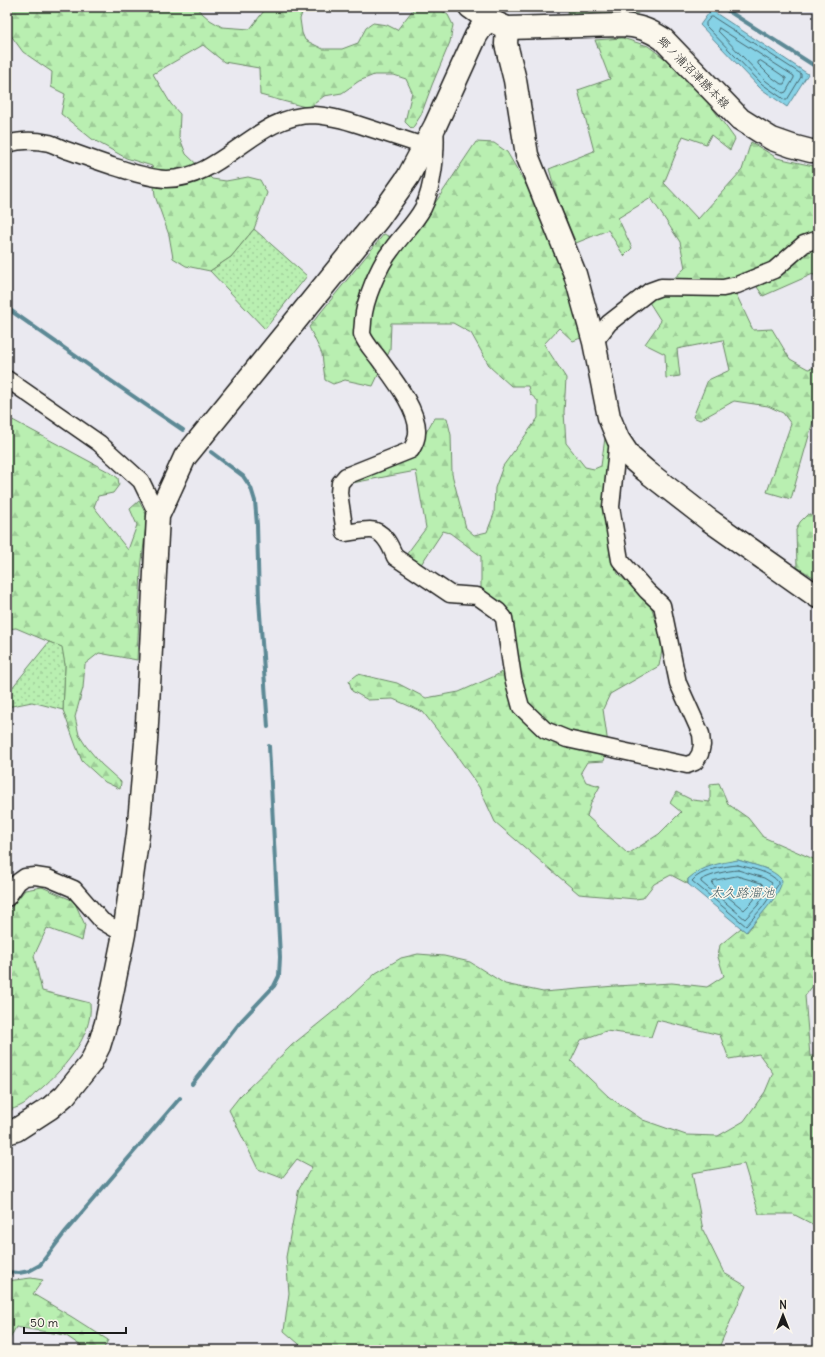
<svg xmlns="http://www.w3.org/2000/svg" width="825" height="1357" font-family="Delius,'Klee One',sans-serif">
<defs>
<pattern id="forest-firs" width="22" height="20" patternUnits="userSpaceOnUse"><rect width="22" height="20" fill="#b9efb1"/><path d="M5 1l3.5 6h-7zM16 11l3.5 6h-7z" fill="#9ecc98"/></pattern>
<pattern id="garden-dots" width="8" height="8" patternUnits="userSpaceOnUse"><rect width="8" height="8" fill="#b9efb1"/><path d="M2 2h.1M6 6h.1" fill="none" stroke="#9ecc98" stroke-width="1.8" stroke-linecap="round"/></pattern>
</defs>
<rect width="100%" height="100%" fill="#eae9f0"/>
<filter id="ink" filterUnits="userSpaceOnUse"><feTurbulence type="fractalNoise" baseFrequency=".025" numOctaves="2"/><feDisplacementMap in="SourceGraphic" scale="8" xChannelSelector="R" yChannelSelector="G"/><feConvolveMatrix kernelMatrix="1 2 1 2 8 2 1 2 1" color-interpolation-filters="sRGB"/></filter>
<g filter="url(#ink)">
<!-- forest -->
<path fill="url(#forest-firs)" stroke="#6a8666" fill-rule="evenodd" d="M 7,7 L 124,7 L 130,9 L 136,7 L 195,7 L 210,20 L 222,27 L 250,29 L 267,7 L 308,7 L 303,10 L 300,19 L 302,33 L 305,40 L 323,49 L 342,49 L 358,43 L 366,28 L 373,23 L 387,25 L 397,30 L 415,7 L 437,7 L 448,15 L 453,25 L 450,42 L 432,85 L 421,115 L 412,129 L 405,122 L 412,92 L 406,79 L 394,75 L 374,75 L 359,81 L 342,93 L 324,96 L 309,108 L 260,95 L 259,68 L 224,62 L 203,45 L 153,74 L 171,104 L 180,114 L 179,136 L 186,154 L 212,179 L 226,181 L 248,177 L 260,180 L 267,193 L 254,229 L 231,257 L 210,271 L 186,266 L 173,258 L 169,235 L 155,196 L 152,166 L 126,158 L 92,139 L 61,114 L 65,94 L 51,87 L 52,72 L 23,52 L 7,30 Z
M 569,7 L 642,7 L 638,13 L 568,14 Z
M 622,38 L 648,46 L 684,73 L 703,95 L 735,139 L 730,150 L 711,135 L 706,144 L 683,136 L 664,183 L 698,219 L 742,170 L 751,142 L 777,158 L 818,167 L 818,281 L 813,274 L 763,296 L 750,276 L 731,280 L 737,296 L 753,330 L 772,329 L 790,359 L 808,369 L 818,367 L 818,404 L 791,499 L 767,492 L 791,424 L 783,413 L 768,406 L 734,401 L 700,420 L 693,417 L 708,380 L 730,370 L 723,340 L 677,349 L 680,376 L 666,378 L 665,354 L 645,344 L 661,321 L 649,302 L 685,268 L 680,242 L 651,198 L 618,218 L 632,248 L 624,256 L 608,230 L 576,243 L 559,203 L 549,169 L 594,151 L 578,90 L 610,79 L 595,40 Z
M 476,142 L 494,143 L 507,152 L 543,214 L 579,308 L 583,337 L 573,341 L 559,328 L 544,344 L 566,378 L 564,412 L 566,443 L 585,467 L 594,469 L 601,466 L 605,438 L 611,440 L 607,490 L 610,554 L 618,574 L 650,602 L 663,645 L 659,666 L 610,694 L 603,709 L 608,744 L 604,761 L 587,762 L 581,772 L 586,782 L 600,786 L 591,803 L 587,816 L 628,854 L 659,834 L 681,812 L 670,803 L 676,792 L 692,800 L 710,802 L 710,784 L 719,783 L 728,804 L 748,818 L 763,837 L 818,861 L 818,979 L 805,996 L 810,1056 L 818,1056 L 818,1227 L 793,1214 L 759,1214 L 744,1164 L 692,1173 L 703,1230 L 724,1273 L 746,1286 L 720,1345 L 726,1350 L 306,1350 L 284,1331 L 289,1293 L 286,1257 L 299,1188 L 312,1167 L 297,1159 L 282,1178 L 258,1169 L 229,1110 L 240,1096 L 292,1045 L 339,1007 L 376,973 L 401,958 L 418,954 L 444,956 L 470,962 L 505,984 L 543,992 L 615,986 L 672,983 L 707,987 L 724,976 L 718,957 L 720,945 L 741,928 L 747,932 L 774,898 L 767,869 L 738,860 L 688,879 L 688,884 L 671,875 L 654,884 L 643,898 L 635,899 L 579,894 L 495,822 L 479,787 L 452,749 L 423,712 L 393,699 L 368,700 L 352,691 L 349,681 L 358,674 L 397,683 L 426,698 L 459,692 L 495,676 L 503,671 L 513,654 L 508,610 L 481,590 L 481,556 L 450,533 L 443,531 L 418,569 L 406,555 L 426,528 L 416,471 L 352,483 L 352,477 L 412,458 L 434,418 L 447,418 L 451,435 L 452,474 L 466,528 L 474,535 L 487,532 L 494,514 L 495,488 L 503,466 L 538,418 L 538,401 L 530,394 L 528,386 L 511,386 L 490,367 L 471,333 L 453,323 L 391,323 L 390,350 L 373,386 L 345,380 L 333,384 L 325,380 L 322,354 L 309,327 L 384,234 L 404,244 L 431,209 ZM 657,1020 L 720,1035 L 729,1059 L 759,1054 L 773,1073 L 765,1092 L 744,1121 L 718,1136 L 686,1135 L 643,1120 L 609,1097 L 571,1061 L 581,1040 L 606,1031 L 651,1037 Z
M 7,417 L 111,473 L 118,478 L 119,485 L 113,493 L 98,496 L 94,507 L 128,550 L 137,525 L 130,509 L 139,501 L 147,516 L 141,569 L 137,660 L 99,653 L 85,664 L 83,688 L 75,717 L 79,735 L 86,746 L 101,764 L 121,782 L 120,789 L 105,782 L 82,761 L 76,746 L 63,710 L 65,665 L 61,647 L 16,628 L 7,629 Z
M 808,514 L 818,518 L 818,580 L 797,567 L 796,530 L 800,522 Z
M 42,887 L 74,901 L 85,925 L 82,941 L 47,928 L 34,956 L 42,991 L 90,1003 C 94,1037 60,1073 36,1093 C 31,1097 27,1103 22,1105 C 17,1108 12,1109 7,1111 L 7,907 L 10,909 L 25,890 Z
M 31,1278 L 43,1280 L 33,1294 L 72,1317 L 108,1340 L 103,1350 L 87,1350 L 65,1335 L 16,1327 L 7,1344 L 15,1350 L 7,1350 L 7,1281 Z"/>
<!-- garden -->
<path fill="url(#garden-dots)" stroke="#6a8666" d="M 254,229 L 307,276 L 265,329 L 210,271 L 231,257 Z
M 49,642 L 62,647 L 65,665 L 63,710 L 32,702 L 7,707 L 7,700 L 11,689 Z"/>
<!-- water -->
<path fill="#86d2e6" stroke="#5c8995" d="M 711,10 L 808,74 L 787,107 L 760,88 L 700,25 Z
M 738,860 C 753,865 773,868 782,880 C 781,895 756,920 746,932 L 688,884 L 688,879 C 702,866 720,863 738,860 Z"/>
<g fill="none" stroke-linecap="round" stroke-linejoin="round">
<!-- shore -->
<path stroke="#46656d" stroke-width="1" d="M 711,17 L 713,17 L 801,74 L 801,77 L 787,100 L 785,100 L 762,84 L 706,26 L 706,23 Z
M 719,28 L 794,76 L 794,78 L 786,92 L 783,93 L 766,81 L 718,31 Z
M 761,61 L 786,78 L 786,80 L 784,84 L 781,84 L 770,76 L 758,64 L 758,62 Z
M 738,865 C 749,868 772,872 778,882 L 778,885 L 762,908 L 746,926 L 692,881 C 700,870 725,866 738,865 Z
M 738,870 L 764,878 L 772,883 L 758,905 L 745,919 L 701,882 L 701,880 C 713,874 725,871 738,870 Z
M 737,876 L 761,883 L 763,885 L 753,901 L 744,910 L 712,884 L 713,881 Z"/>
<!-- stream -->
<path stroke="#5c8995" stroke-width="4" d="M 722,7 L 818,68
M 7,308 C 66,349 124,391 183,430
M 211,452 L 243,476 L 251,488 L 255,501 L 257,525 L 259,600 L 268,727
M 192,1084 L 242,1020 L 274,986 L 279,976 L 280,957 L 269,746
M 7,1272 L 19,1273 L 29,1271 L 40,1265 L 66,1231 L 180,1098"/>
<defs>
<path id="street" d="M 435,128 C 437,149 433,189 423,208 C 415,223 402,235 392,249 C 379,265 364,301 363,321 C 363,325 362,330 362,334 C 365,343 373,351 379,359 C 392,377 419,410 417,433 C 417,440 414,445 411,450 L 346,476 L 340,483 L 339,493 L 345,533 C 353,532 362,530 370,530 C 384,530 391,547 395,557 L 450,594 L 477,596 L 498,611 L 504,618 L 513,678 L 521,707 L 545,730 L 567,739 L 687,765 L 695,762 L 700,754 L 702,745 L 701,734 L 678,683 L 662,605 L 647,591 L 620,560 L 611,507 L 618,439
M 7,144 C 20,140 35,140 49,143 C 56,145 62,149 69,151 C 83,156 97,161 112,166 C 129,171 146,178 165,179 C 222,180 255,115 313,115 C 333,116 351,122 369,128 C 387,134 406,140 424,146
M 594,342 L 609,323 L 650,291 L 661,287 L 723,288 L 737,285 L 774,270 L 804,244 L 818,239
M 7,379 L 99,443 L 141,481 L 158,516
M 7,898 L 18,882 L 25,877 L 35,876 L 48,878 L 74,889 L 102,921 L 124,934"/>
<path id="secondary" d="M 507,28 L 506,44 L 515,80 L 527,155 L 575,274 L 594,342 L 609,417 L 618,439 L 630,457 L 646,471 L 709,520 L 818,597
M 7,1133 L 16,1130 L 50,1108 L 65,1095 L 90,1064 L 99,1046 L 106,1023 L 124,934 L 138,834 L 146,742 L 158,516 L 185,457 L 379,218 L 408,177 L 435,126 L 476,36 L 487,19"/>
<path id="primary" d="M 470,7 L 487,19 L 507,28 L 621,25 C 638,26 648,29 663,39 L 740,119 L 772,139 L 792,146 L 811,151 L 818,151"/>
</defs>
<!-- street casing -->
<use href="#street" stroke="#1c1c1c" stroke-width="19"/>
<!-- secondary casing -->
<use href="#secondary" stroke="#1c1c1c" stroke-width="25"/>
<!-- primary casing -->
<use href="#primary" stroke="#1c1c1c" stroke-width="25"/>
<!-- street -->
<use href="#street" stroke="#fbf7ec" stroke-width="16"/>
<!-- secondary -->
<use href="#secondary" stroke="#fbf7ec" stroke-width="22"/>
<!-- primary -->
<use href="#primary" stroke="#fbf7ec" stroke-width="22"/>
</g>
</g>
<g text-anchor="middle" dominant-baseline="central" stroke-width="3" stroke-linejoin="round" paint-order="stroke">
<!-- street labels -->
<g font-size="12" fill="#1c1c1c" stroke="#fbf7ec">
<text transform="translate(694 72) rotate(45)">郷ノ浦沼津勝本線</text>
</g>
<!-- water labels -->
<g font-size="13" font-style="italic" fill="#415c63" stroke="#fbf7ec">
<text x="742" y="892">太久路溜池</text>
</g>
</g>
<!-- margin -->
<rect width="825" height="1357" fill="none" stroke="#fbf7ec" stroke-width="24"/>
<rect x="12" y="12" width="801" height="1333" fill="none" stroke="#1c1c1c" stroke-width="1.5" filter="url(#ink)"/>
<!-- north arrow -->
<g transform="translate(783 1315)" stroke="#fbf7ec" stroke-width="3" paint-order="stroke">
<path d="M0-3L7 15L0 10L-7 15Z" fill="#1c1c1c"/>
<text y="-6" font-size="11" font-weight="bold" text-anchor="middle" fill="#1c1c1c">N</text>
</g>
<!-- scale -->
<path d="M24 1327v6h102v-6" fill="none" stroke="#1c1c1c" stroke-width="2"/>
<text x="30" y="1327" font-size="12" fill="#1c1c1c" stroke="#fbf7ec" stroke-width="3" paint-order="stroke">50 m</text>
</svg>
